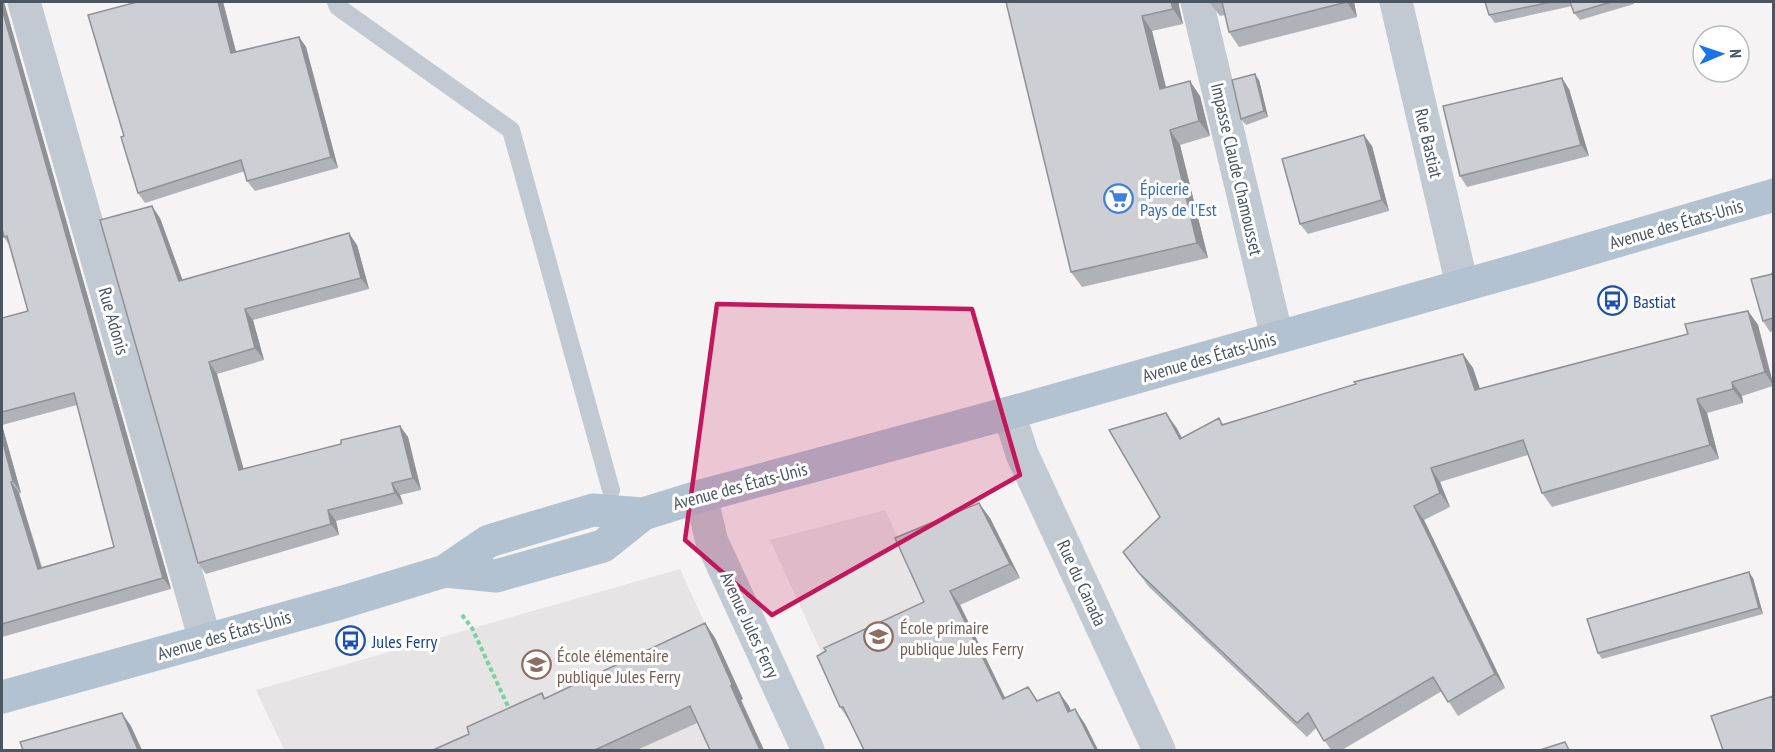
<svg xmlns="http://www.w3.org/2000/svg" width="1775" height="752" font-family="'PT Sans Narrow',sans-serif">
<rect width="100%" height="100%" fill="#f5f3f3"/>
<!-- education -->
<path fill="#e6e4e5" d="M 885,510 L 968,689 L 829,669 L 770,540 Z
M 680,569 L 712,639 L 715,638 L 764,750 L 284,750 L 256,690 Z"/>
<g fill="none" stroke-linecap="round" stroke-linejoin="round">
<!-- path -->
<path stroke="#7ad0a6" stroke-width="4" stroke-dasharray="4.5 3" stroke-linecap="butt" d="M 462,615 L 472,628 L 511,713"/>
<!-- service -->
<path stroke="#c1cad2" stroke-width="18" d="M 336,2 L 338,7 L 511,130 L 611,490"/>
<!-- minor -->
<path stroke="#c1cad2" stroke-width="33" d="M 24,2 L 205,640
M 1197,2 L 1277,337
M 1396,2 L 1462,285
M 1009,413 L 1022,454 L 1159,750
M 701,496 L 712,542 L 808,750"/>
<!-- primary -->
<path stroke="#b3c2d1" stroke-width="33" d="M 445,571 L 496,576 L 603,546 L 643,514
M 2,697 L 340,603 L 445,571 L 489,541 L 593,510 L 643,514 L 701,496 L 1009,413 L 1525,268 L 1774,195"/>
</g>
<!-- wall -->
<path fill="#b0b2b7" fill-rule="evenodd" d="M 2,2 L 4,2 L 171,589 L 2,637 L 2,318 L 28,311 L 9,245 L 4,237 ZM 77,405 L 114,547 L 42,567 L 19,493 L 21,493 L 2,425 Z
M 223,2 L 236,52 L 299,37 L 306,47 L 338,168 L 255,191 L 247,181 L 245,171 L 145,203 L 138,193 L 124,136 Z
M 1006,2 L 1179,6 L 1183,24 L 1152,31 L 1166,87 L 1200,96 L 1210,136 L 1180,145 L 1208,258 L 1082,287 L 1071,272 Z
M 1209,2 L 1354,2 L 1357,17 L 1239,47 L 1229,32 L 1225,15 L 1220,16 Z
M 1485,2 L 1634,2 L 1634,4 L 1580,20 L 1574,13 L 1572,6 L 1495,23 L 1489,15 Z
M 1259,80 L 1268,117 L 1246,125 L 1241,119 Z
M 1569,89 L 1589,156 L 1467,187 L 1460,176 Z
M 1372,146 L 1389,211 L 1308,234 L 1300,224 Z
M 160,218 L 182,280 L 357,245 L 369,289 L 253,320 L 264,360 L 217,374 L 243,469 L 341,444 L 400,426 L 408,437 L 421,490 L 400,495 L 403,504 L 336,521 L 339,535 L 206,574 L 198,563 Z
M 1773,271 L 1773,331 L 1770,332 L 1763,321 Z
M 1748,311 L 1758,325 L 1773,382 L 1773,386 L 1742,396 L 1743,403 L 1707,413 L 1719,459 L 1552,507 L 1542,493 L 1528,455 L 1440,482 L 1450,507 L 1424,520 L 1505,688 L 1458,716 L 1442,691 L 1342,750 L 1331,750 L 1316,728 L 1307,737 L 1149,587 L 1123,552 L 1160,517 L 1176,427 L 1182,438 L 1219,418 L 1223,424 L 1463,354 L 1473,368 L 1480,389 L 1688,334 Z
M 990,518 L 1020,578 L 960,605 L 1005,698 L 1038,701 L 1059,692 L 1071,711 L 1085,724 L 1098,750 L 864,750 L 849,720 L 840,707 L 924,602 Z
M 1753,578 L 1763,614 L 1602,659 L 1598,653 Z
M 705,623 L 715,638 L 743,699 L 741,700 L 697,723 L 637,750 L 433,750 L 469,734 L 542,693 L 546,699 Z"/>
<!-- shaded-wall -->
<path fill="#909195" d="M 2,2 L 4,2 L 171,589 L 163,578 L 2,9 Z
M 218,2 L 223,2 L 239,63 L 231,53 Z
M 1171,2 L 1179,2 L 1179,6 L 1183,24 L 1173,9 Z
M 1347,2 L 1354,2 L 1357,17 Z
M 1142,16 L 1152,31 L 1170,104 L 1160,89 Z
M 299,37 L 306,47 L 338,168 L 331,157 Z
M 1255,74 L 1259,80 L 1268,117 L 1264,111 Z
M 1562,78 L 1569,89 L 1589,156 L 1581,145 Z
M 1190,81 L 1200,96 L 1210,136 L 1199,121 Z
M 1170,130 L 1180,145 L 1208,258 L 1197,243 Z
M 1364,135 L 1372,146 L 1389,211 L 1382,200 Z
M 152,206 L 160,218 L 187,292 L 179,281 Z
M 349,233 L 357,245 L 369,289 L 361,278 Z
M 245,309 L 253,320 L 264,360 L 255,348 Z
M 1748,311 L 1758,325 L 1773,385 L 1765,372 Z
M 1463,354 L 1473,368 L 1485,404 L 1475,390 Z
M 209,362 L 217,374 L 247,481 L 239,470 Z
M 1732,382 L 1742,396 L 1743,403 L 1733,389 Z
M 1697,399 L 1707,413 L 1719,459 L 1710,445 Z
M 1166,413 L 1176,427 L 1190,453 L 1180,439 Z
M 2,423 L 2,425 L 21,493 L 13,481 L 2,439 Z
M 400,426 L 408,437 L 421,490 L 413,478 Z
M 1431,468 L 1440,482 L 1450,507 L 1440,493 Z
M 11,482 L 19,493 L 45,580 L 38,569 Z
M 392,483 L 400,495 L 403,504 L 395,493 Z
M 979,503 L 990,518 L 1020,578 L 1010,564 Z
M 1414,506 L 1424,520 L 1505,688 L 1495,674 Z
M 328,510 L 336,521 L 339,535 L 331,524 Z
M 1749,572 L 1753,578 L 1763,614 L 1759,608 Z
M 950,591 L 960,605 L 1013,714 L 1003,699 Z
M 705,623 L 715,638 L 743,699 L 741,700 L 764,750 L 760,750 L 731,686 Z
M 1059,692 L 1069,706 L 1078,726 L 1068,712 Z
M 1075,709 L 1085,724 L 1098,750 L 1096,750 L 1095,749 Z
M 122,713 L 131,726 L 142,750 L 138,750 Z"/>
<!-- building -->
<path fill="#cdcfd5" stroke="#909195" stroke-width="1.5" d="M 137,2 L 218,2 L 231,53 L 299,37 L 331,157 L 247,181 L 241,160 L 138,193 L 121,137 L 124,136 L 88,15 Z
M 1006,2 L 1171,2 L 1173,9 L 1142,16 L 1160,89 L 1190,81 L 1199,121 L 1170,130 L 1197,243 L 1071,272 Z
M 1222,2 L 1347,2 L 1229,32 Z
M 1485,2 L 1551,2 L 1489,15 Z
M 1570,2 L 1611,2 L 1574,13 Z
M 2,9 L 163,578 L 2,624 L 2,439 L 13,481 L 11,482 L 38,569 L 114,547 L 74,393 L 2,412 L 2,318 L 28,311 L 7,236 L 4,237 L 2,229 Z
M 1255,74 L 1264,111 L 1241,119 L 1232,80 Z
M 1562,78 L 1581,145 L 1460,176 L 1443,106 Z
M 1364,135 L 1382,200 L 1300,224 L 1282,159 Z
M 152,206 L 179,281 L 349,233 L 361,278 L 245,309 L 255,348 L 209,362 L 239,470 L 341,444 L 341,440 L 400,426 L 413,478 L 392,483 L 395,493 L 328,510 L 331,524 L 198,563 L 100,220 Z
M 1773,271 L 1773,318 L 1763,321 L 1751,279 L 1772,274 Z
M 1748,311 L 1765,372 L 1732,382 L 1733,389 L 1697,399 L 1710,445 L 1542,493 L 1523,440 L 1431,468 L 1440,493 L 1414,506 L 1495,674 L 1448,702 L 1433,677 L 1324,741 L 1308,713 L 1297,723 L 1139,573 L 1123,552 L 1160,517 L 1109,430 L 1166,413 L 1180,439 L 1219,418 L 1222,425 L 1356,384 L 1354,382 L 1463,354 L 1475,390 L 1688,334 L 1685,324 Z
M 979,503 L 1010,564 L 950,591 L 1003,699 L 1028,687 L 1037,701 L 1059,692 L 1068,712 L 1075,709 L 1095,749 L 1093,750 L 864,750 L 843,707 L 840,707 L 817,656 L 826,651 L 824,648 L 924,602 L 895,538 Z
M 1749,572 L 1759,608 L 1598,653 L 1587,619 Z
M 705,623 L 732,684 L 731,686 L 760,750 L 710,750 L 690,706 L 595,750 L 433,750 L 469,734 L 467,727 L 542,693 L 544,699 Z
M 1773,696 L 1773,750 L 1723,750 L 1711,716 Z
M 122,713 L 138,750 L 23,750 L 20,742 Z
M 1565,742 L 1569,750 L 1540,750 Z"/>
<!-- marked area -->
<path fill="#c2185b" fill-opacity="0.2" stroke="#c2185b" stroke-width="4.5" stroke-linejoin="round" d="M 717,304 L 972,309 L 1020,475 L 772,615 L 685,540 Z"/>
<!-- icons -->
<defs>
<symbol id="supermarket-ring" viewBox="-11 -11 22 22"><circle r="9.5" fill="#fff" stroke="#3f7fe0" stroke-width="1.5"/><path d="M-6-5.5h2.5l.6 2H6L4.5 2H-2.5L-4.4-4H-6ZM-1.5 3.2a1.3 1.3 0 1 0 .1 0ZM3 3.2a1.3 1.3 0 1 0 .1 0Z" fill="#3f7fe0"/></symbol>
<symbol id="bus-ring" viewBox="-11 -11 22 22"><circle r="9.5" fill="#fff" stroke="#1a4fb4" stroke-width="1.5"/><path d="M-5-6H5V4H4V6H2V4H-2V6H-4V4H-5ZM-3.5-4V0h7V-4ZM-3.5 1.2v1.5H-2V1.2ZM2 1.2v1.5H3.5V1.2Z" fill="#1a4fb4"/></symbol>
<symbol id="school-ring" viewBox="-11 -11 22 22"><circle r="9.5" fill="#fff" stroke="#8d6e63" stroke-width="1.5"/><path d="M0-5L7-2L0 1L-7-2ZM-4 1L0 2.5L4 1V4Q0 6-4 4Z" fill="#8d6e63"/></symbol>
</defs>
<g fill-rule="evenodd">
<use href="#supermarket-ring" x="1102" y="182" width="33" height="33"/>
<use href="#bus-ring" x="1596" y="284" width="33" height="33"/>
<use href="#school-ring" x="862" y="620" width="33" height="33"/>
<use href="#bus-ring" x="334" y="624" width="33" height="33"/>
<use href="#school-ring" x="520" y="648" width="33" height="33"/>
</g>
<g text-anchor="middle" dominant-baseline="central" stroke-width="6" stroke-linejoin="round" paint-order="stroke">
<!-- street labels -->
<g font-size="18" fill="#4a5661" stroke="#fff">
<text transform="translate(1429 143) rotate(77)">Rue Bastiat</text>
<text transform="translate(1237 169) rotate(77)">Impasse Claude Chamousset</text>
<text transform="translate(1676 224) rotate(-16)">Avenue des États-Unis</text>
<text transform="translate(114 321) rotate(74)">Rue Adonis</text>
<text transform="translate(1209 357) rotate(-16)">Avenue des États-Unis</text>
<text transform="translate(740 486) rotate(-15)">Avenue des États-Unis</text>
<text transform="translate(1082 583) rotate(65)">Rue du Canada</text>
<text transform="translate(750 625) rotate(65)">Avenue Jules Ferry</text>
<text transform="translate(224 635) rotate(-16)">Avenue des États-Unis</text>
</g>
<!-- shop labels -->
<g font-size="18" fill="#366cbe" stroke="#fff" text-anchor="start">
<text x="1140" y="188">Épicerie<tspan x="1140" dy="21">Pays de l'Est</tspan></text>
</g>
<!-- transit labels -->
<g font-size="18" fill="#164399" stroke="#fff" text-anchor="start">
<text x="1633" y="301">Bastiat</text>
<text x="372" y="641">Jules Ferry</text>
</g>
<!-- education labels -->
<g font-size="18" fill="#785e54" stroke="#fff" text-anchor="start">
<text x="900" y="627">École primaire<tspan x="900" dy="21">publique Jules Ferry</tspan></text>
<text x="557" y="655">École élémentaire<tspan x="557" dy="21">publique Jules Ferry</tspan></text>
</g>
</g>
<!-- border -->
<rect width="1775" height="752" fill="none" stroke="#4a5661" stroke-width="6"/>
<!-- north arrow -->
<g transform="translate(1721 54) rotate(88)"><circle r="28" fill="#ffffff" stroke="#b7bbc0" stroke-width="1.5"/>
<path d="M0-4.5L10 22L0 15L-10 22Z" fill="#1a73e8"/>
<text y="-9" font-size="16" font-weight="bold" text-anchor="middle" fill="#4a5661">N</text>
</g>
</svg>
